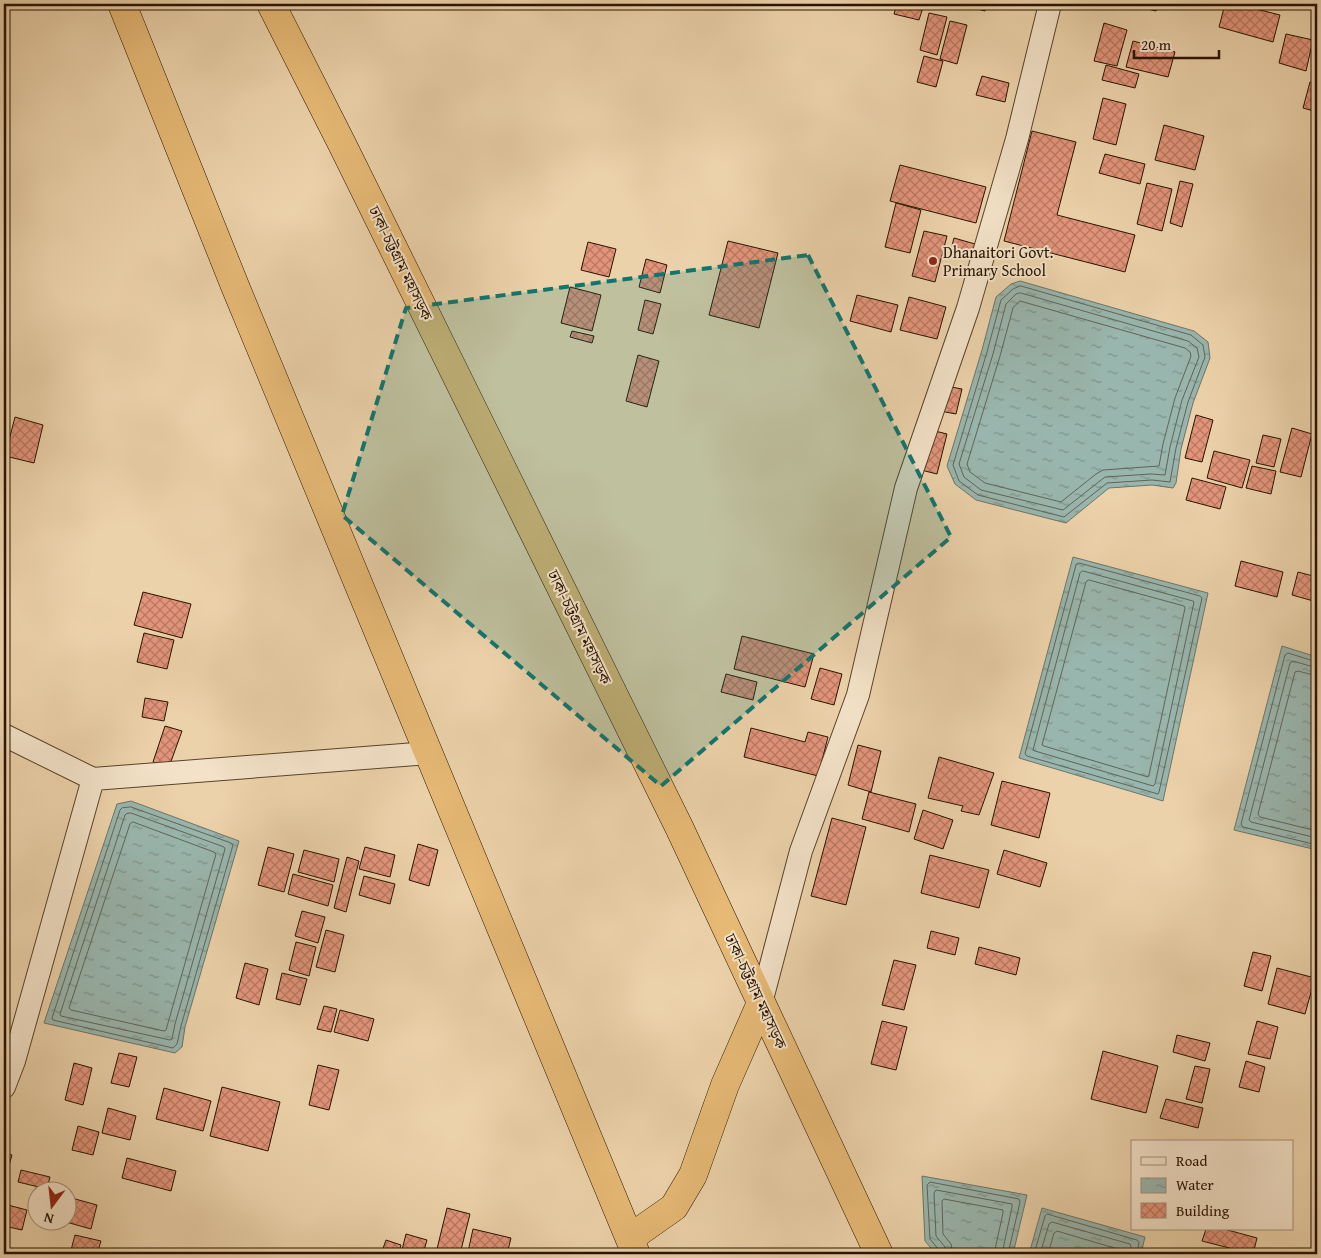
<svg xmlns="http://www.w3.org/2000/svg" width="1321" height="1258" font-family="'Gentium Book Plus','Noto Serif Bengali',serif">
<defs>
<pattern id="water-ripples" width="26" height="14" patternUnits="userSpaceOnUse" patternTransform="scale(1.25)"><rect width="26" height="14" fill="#99b6ae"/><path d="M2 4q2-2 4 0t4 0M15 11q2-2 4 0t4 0" fill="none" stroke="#7d938b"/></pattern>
<pattern id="building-cross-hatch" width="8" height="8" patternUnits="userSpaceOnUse" patternTransform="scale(1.25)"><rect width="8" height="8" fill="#e3957b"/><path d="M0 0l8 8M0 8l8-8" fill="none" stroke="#b87862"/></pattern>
</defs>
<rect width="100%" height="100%" fill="#ecd2aa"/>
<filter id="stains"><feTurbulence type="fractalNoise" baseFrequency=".004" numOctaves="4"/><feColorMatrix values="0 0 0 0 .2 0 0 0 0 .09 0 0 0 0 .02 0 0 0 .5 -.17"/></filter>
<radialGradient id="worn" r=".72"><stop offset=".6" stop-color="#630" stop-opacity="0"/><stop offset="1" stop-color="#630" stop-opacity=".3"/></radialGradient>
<!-- water -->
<path fill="url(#water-ripples)" stroke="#6c7568" d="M 1020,281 L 1194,331 L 1208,342 L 1210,358 L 1193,403 L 1181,449 L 1176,483 L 1173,488 L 1152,485 L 1109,488 L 1066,523 L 976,500 L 955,484 L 947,466 L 982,350 L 996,297 L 1011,284 Z
M 1073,557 L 1208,593 L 1163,801 L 1019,758 Z
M 1282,646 L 1317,657 L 1317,850 L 1234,830 Z
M 131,801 L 239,841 L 185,1027 L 182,1047 L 175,1053 L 44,1023 L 117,804 Z
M 922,1176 L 1027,1195 L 1013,1254 L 936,1254 L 925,1241 Z
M 1042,1208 L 1145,1237 L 1141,1254 L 1029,1254 Z"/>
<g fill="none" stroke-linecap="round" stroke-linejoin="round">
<!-- shore -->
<path stroke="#606457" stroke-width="1" d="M 1021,286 L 1191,335 L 1203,345 L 1205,357 L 1188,402 L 1176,448 L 1170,482 L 1152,480 L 1107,483 L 1064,517 L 978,495 L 959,481 L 953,465 L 987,352 L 1001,300 L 1013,289 Z
M 1021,293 L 1188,341 L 1197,348 L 1199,357 L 1182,400 L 1170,447 L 1165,475 L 1151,474 L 1105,477 L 1063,510 L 981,490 L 964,477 L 959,464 L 993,354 L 1006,304 L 1016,294 Z
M 1020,301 L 1185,348 L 1190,352 L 1191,356 L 1175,398 L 1163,444 L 1159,466 L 1103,470 L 1096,474 L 1061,502 L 985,483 L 970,472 L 967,464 L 1000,356 L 1013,308 Z
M 1079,563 L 1200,596 L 1202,598 L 1159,792 L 1158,794 L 1027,756 L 1025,754 L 1076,565 Z
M 1083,571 L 1193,601 L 1194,602 L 1155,784 L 1153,786 L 1035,751 L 1033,750 L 1080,573 Z
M 1089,580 L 1184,606 L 1185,608 L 1149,775 L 1148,777 L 1044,746 L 1042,745 L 1086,582 Z
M 1317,662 L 1288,653 L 1285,655 L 1241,824 L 1243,827 L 1317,845
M 1317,668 L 1293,661 L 1290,663 L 1249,820 L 1251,822 L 1317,838
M 1317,676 L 1298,671 L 1295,672 L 1258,814 L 1260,817 L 1317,831
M 131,807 L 231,843 L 233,845 L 181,1026 L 177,1044 L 173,1048 L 53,1020 L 52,1018 L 120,810 L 122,808 Z
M 131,813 L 224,847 L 225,849 L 175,1024 L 172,1039 L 170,1040 L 61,1016 L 60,1014 L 125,815 L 126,814 Z
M 133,822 L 214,852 L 216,854 L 166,1030 L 164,1031 L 71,1010 L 69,1008 L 130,824 Z
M 939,1254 L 939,1250 L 930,1239 L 927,1185 L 930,1182 L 1019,1199 L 1020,1202 L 1008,1254
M 946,1254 L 945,1247 L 936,1236 L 934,1193 L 936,1190 L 1012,1204 L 1012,1207 L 1002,1254
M 953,1254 L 951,1244 L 943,1234 L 942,1201 L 944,1199 L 1003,1210 L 1003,1213 L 994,1254
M 1034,1254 L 1045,1216 L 1047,1214 L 1137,1240 L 1139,1242 L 1137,1254
M 1040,1254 L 1049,1224 L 1052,1222 L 1130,1244 L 1131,1247 L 1130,1254
M 1048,1254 L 1054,1233 L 1057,1231 L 1121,1250 L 1123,1254"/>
</g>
<!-- building -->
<path fill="url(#building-cross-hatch)" stroke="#281300" d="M 897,4 L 924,4 L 919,20 L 894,14 Z
M 959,4 L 987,4 L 985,11 Z
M 1126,4 L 1158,4 L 1156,11 Z
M 1225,4 L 1236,4 L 1280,15 L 1273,42 L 1219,27 Z
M 1263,4 L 1283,4 L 1282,9 Z
M 929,13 L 947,17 L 937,55 L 920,50 Z
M 950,21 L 967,25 L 957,64 L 940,59 Z
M 1104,23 L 1127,30 L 1117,66 L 1094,61 Z
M 1286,34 L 1313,40 L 1306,71 L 1279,63 Z
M 1133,41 L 1175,52 L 1168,77 L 1126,67 Z
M 924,56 L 943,61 L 936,87 L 917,82 Z
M 1106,65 L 1139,74 L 1135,88 L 1102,80 Z
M 982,76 L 1009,83 L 1005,102 L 976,95 Z
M 1310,82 L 1317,84 L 1317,112 L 1303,108 Z
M 1103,98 L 1126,104 L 1116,145 L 1093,139 Z
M 1164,125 L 1204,136 L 1195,170 L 1155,160 Z
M 1032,131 L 1076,142 L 1057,215 L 1135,235 L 1125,272 L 1004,241 Z
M 1105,154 L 1145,164 L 1140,184 L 1099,173 Z
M 900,165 L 986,187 L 976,223 L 890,201 Z
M 1180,181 L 1193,184 L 1182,227 L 1170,223 Z
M 1147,183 L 1172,189 L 1162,231 L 1137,224 Z
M 896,203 L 921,210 L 910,253 L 885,247 Z
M 924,231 L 947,236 L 935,282 L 912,276 Z
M 954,238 L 975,244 L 972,259 L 950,253 Z
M 728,241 L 778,253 L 759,328 L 709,315 Z
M 588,242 L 616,249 L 609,277 L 581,270 Z
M 646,259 L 667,265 L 660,293 L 639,287 Z
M 570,287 L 601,295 L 592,331 L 561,323 Z
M 857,295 L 898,305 L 891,332 L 850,321 Z
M 909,297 L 946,307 L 937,339 L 900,330 Z
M 645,300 L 661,304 L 653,334 L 638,330 Z
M 572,331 L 594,336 L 592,343 L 570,337 Z
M 638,355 L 659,361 L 647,407 L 626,401 Z
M 946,386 L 962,389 L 956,414 L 940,411 Z
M 1196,415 L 1213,420 L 1202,462 L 1185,458 Z
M 15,417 L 43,425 L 34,463 L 5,456 Z
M 1292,428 L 1312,434 L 1301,477 L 1280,472 Z
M 931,430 L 947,434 L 937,474 L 921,470 Z
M 1263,435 L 1281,439 L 1274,467 L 1256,463 Z
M 1214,451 L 1250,460 L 1242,488 L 1207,478 Z
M 1252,466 L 1276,471 L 1271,494 L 1246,488 Z
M 1192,478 L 1226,487 L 1220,509 L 1186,500 Z
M 1241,561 L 1283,572 L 1277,597 L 1235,586 Z
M 1298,572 L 1317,577 L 1317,602 L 1292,595 Z
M 143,592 L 191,604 L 182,638 L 134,625 Z
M 144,633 L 174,640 L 167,669 L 137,662 Z
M 742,636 L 814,654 L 805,687 L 734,669 Z
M 820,668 L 842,674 L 834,705 L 811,699 Z
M 726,674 L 757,682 L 753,700 L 721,692 Z
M 145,698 L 168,702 L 164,721 L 142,717 Z
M 165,726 L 182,731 L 169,767 L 153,762 Z
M 751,728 L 805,742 L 808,732 L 828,737 L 818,776 L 744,757 Z
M 858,745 L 881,751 L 871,792 L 848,785 Z
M 939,757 L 994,773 L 979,815 L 961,811 L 963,806 L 928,798 Z
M 1002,781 L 1050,793 L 1039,838 L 991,825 Z
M 869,792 L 916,804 L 909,832 L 862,819 Z
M 923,810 L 953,820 L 943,849 L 914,839 Z
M 832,818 L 866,827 L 846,905 L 811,896 Z
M 418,844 L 438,850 L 429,886 L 409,880 Z
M 268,847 L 294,854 L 284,892 L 258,885 Z
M 365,847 L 395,855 L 390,877 L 359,869 Z
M 304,850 L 339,859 L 334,882 L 298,872 Z
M 1004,850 L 1047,863 L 1040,887 L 997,874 Z
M 930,855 L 989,870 L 979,908 L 921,893 Z
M 347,857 L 359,861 L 346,912 L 334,908 Z
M 293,874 L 333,885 L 328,906 L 288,894 Z
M 364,876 L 395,884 L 390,904 L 359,895 Z
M 302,911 L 325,917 L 318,943 L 295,936 Z
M 326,930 L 344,935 L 335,972 L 316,967 Z
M 931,931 L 959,938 L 955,955 L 927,948 Z
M 296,942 L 316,947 L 309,976 L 289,970 Z
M 979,947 L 1020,958 L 1016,975 L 975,964 Z
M 1253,952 L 1271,956 L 1262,991 L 1244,986 Z
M 894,960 L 916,965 L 904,1010 L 882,1005 Z
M 245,963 L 268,969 L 259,1005 L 236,998 Z
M 1277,968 L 1315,978 L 1305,1014 L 1268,1004 Z
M 282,973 L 307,979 L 300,1005 L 276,999 Z
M 324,1006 L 337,1009 L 331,1032 L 317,1029 Z
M 340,1010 L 374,1019 L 368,1041 L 334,1032 Z
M 882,1021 L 907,1027 L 896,1070 L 871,1064 Z
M 1257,1021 L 1278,1027 L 1270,1059 L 1248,1054 Z
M 1177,1035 L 1210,1043 L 1205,1061 L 1173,1052 Z
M 1103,1051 L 1158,1066 L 1146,1113 L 1091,1099 Z
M 119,1053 L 137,1057 L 129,1087 L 111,1083 Z
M 1246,1061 L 1265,1067 L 1259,1092 L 1239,1087 Z
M 74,1063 L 92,1068 L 83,1105 L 65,1100 Z
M 318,1065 L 339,1070 L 329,1110 L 309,1105 Z
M 1195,1066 L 1210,1069 L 1202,1103 L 1186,1099 Z
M 222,1087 L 280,1102 L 268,1151 L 210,1136 Z
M 164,1088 L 211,1101 L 203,1131 L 156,1119 Z
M 1166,1099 L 1203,1108 L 1198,1128 L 1160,1118 Z
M 108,1108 L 136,1116 L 130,1140 L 102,1133 Z
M 78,1126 L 99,1132 L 93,1155 L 72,1150 Z
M 4,1153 L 12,1155 L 4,1183 Z
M 127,1158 L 176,1171 L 171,1191 L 122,1178 Z
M 21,1170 L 50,1177 L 47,1189 L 18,1182 Z
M 68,1197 L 97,1205 L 91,1229 L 59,1220 L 68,1220 Z
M 4,1204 L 27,1210 L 22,1230 L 4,1226 Z
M 447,1208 L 470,1214 L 460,1254 L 437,1249 Z
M 473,1229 L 511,1238 L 507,1254 L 477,1254 L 468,1252 Z
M 1206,1229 L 1224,1229 L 1257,1238 L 1253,1254 L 1202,1241 Z
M 406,1234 L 427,1240 L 423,1254 L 401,1254 Z
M 75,1235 L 101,1241 L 97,1254 L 70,1254 Z
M 386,1240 L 401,1245 L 398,1254 L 381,1254 Z"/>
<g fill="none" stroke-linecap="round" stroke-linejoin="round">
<defs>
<path id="street" d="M 4,735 L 93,779
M 761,1003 L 801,851 L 858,695 L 906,488 L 968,308 L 1017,139 L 1050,4
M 4,1087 L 14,1061 L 93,779 L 429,753"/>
<path id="highway" d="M 122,4 L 235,286 L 636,1254
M 271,4 L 342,144 L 679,827 L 879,1254
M 630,1238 L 674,1207 L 693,1175 L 725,1085 L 761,1003"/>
</defs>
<!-- street casing -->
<use href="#street" stroke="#59432a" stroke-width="24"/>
<!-- highway casing -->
<use href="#highway" stroke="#281300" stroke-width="29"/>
<!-- street -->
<use href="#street" stroke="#f3e2c8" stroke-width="22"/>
<!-- highway -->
<use href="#highway" stroke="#e6b975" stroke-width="28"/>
</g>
<!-- marked area -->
<path fill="#0f766e" fill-opacity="0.2" stroke="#0f766e" stroke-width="4" stroke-dasharray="10 6" stroke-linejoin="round" d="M 808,255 L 951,537 L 661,786 L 342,515 L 406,308 Z"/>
<!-- markers -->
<circle fill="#8f2418" stroke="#f3e2c8" stroke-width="2" cx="933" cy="261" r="5"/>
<g text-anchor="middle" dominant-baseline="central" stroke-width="4" stroke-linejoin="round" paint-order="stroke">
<!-- poi labels -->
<g font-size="16" fill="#281300" stroke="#f3e2c8" text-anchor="start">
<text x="943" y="252">Dhanaitori Govt.<tspan x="943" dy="18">Primary School</tspan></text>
</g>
<!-- street labels -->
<g font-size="16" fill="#281300" stroke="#f3e2c8">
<text transform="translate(401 263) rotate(64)">ঢাকা-চট্টগ্রাম মহাসড়ক</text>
<text transform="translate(580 627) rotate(64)">ঢাকা-চট্টগ্রাম মহাসড়ক</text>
<text transform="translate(756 991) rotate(65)">ঢাকা-চট্টগ্রাম মহাসড়ক</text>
</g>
</g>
<!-- margin -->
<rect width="1321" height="1258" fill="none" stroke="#ecd2aa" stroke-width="20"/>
<rect x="5" y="5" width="1311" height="1248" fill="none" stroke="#281300" stroke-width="2.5"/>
<rect x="10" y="10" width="1301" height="1238" fill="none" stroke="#281300"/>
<!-- legend -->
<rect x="1131" y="1140" width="162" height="90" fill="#f3e2c8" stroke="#a28f78"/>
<rect x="1141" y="1157" width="25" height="8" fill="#f3e2c8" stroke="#a28f78"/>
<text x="1176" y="1166" font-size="15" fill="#281300">Road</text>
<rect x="1141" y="1178" width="25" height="15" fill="url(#water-ripples)" stroke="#a28f78"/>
<text x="1176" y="1190" font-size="15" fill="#281300">Water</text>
<rect x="1141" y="1203" width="25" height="15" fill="url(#building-cross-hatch)" stroke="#a28f78"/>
<text x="1176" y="1216" font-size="15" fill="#281300">Building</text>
<!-- north arrow -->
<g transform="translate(52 1206) rotate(195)"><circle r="24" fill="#f3e2c8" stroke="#a28f78"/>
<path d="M0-4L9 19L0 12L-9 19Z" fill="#8f2418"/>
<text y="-8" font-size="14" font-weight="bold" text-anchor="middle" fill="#281300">N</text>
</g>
<!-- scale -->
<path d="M1134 50v8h85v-8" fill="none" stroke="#281300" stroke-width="2.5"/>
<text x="1141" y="50" font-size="15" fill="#281300" stroke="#f3e2c8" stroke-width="4" paint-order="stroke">20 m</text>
<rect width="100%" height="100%" filter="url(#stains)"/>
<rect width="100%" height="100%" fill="url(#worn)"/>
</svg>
